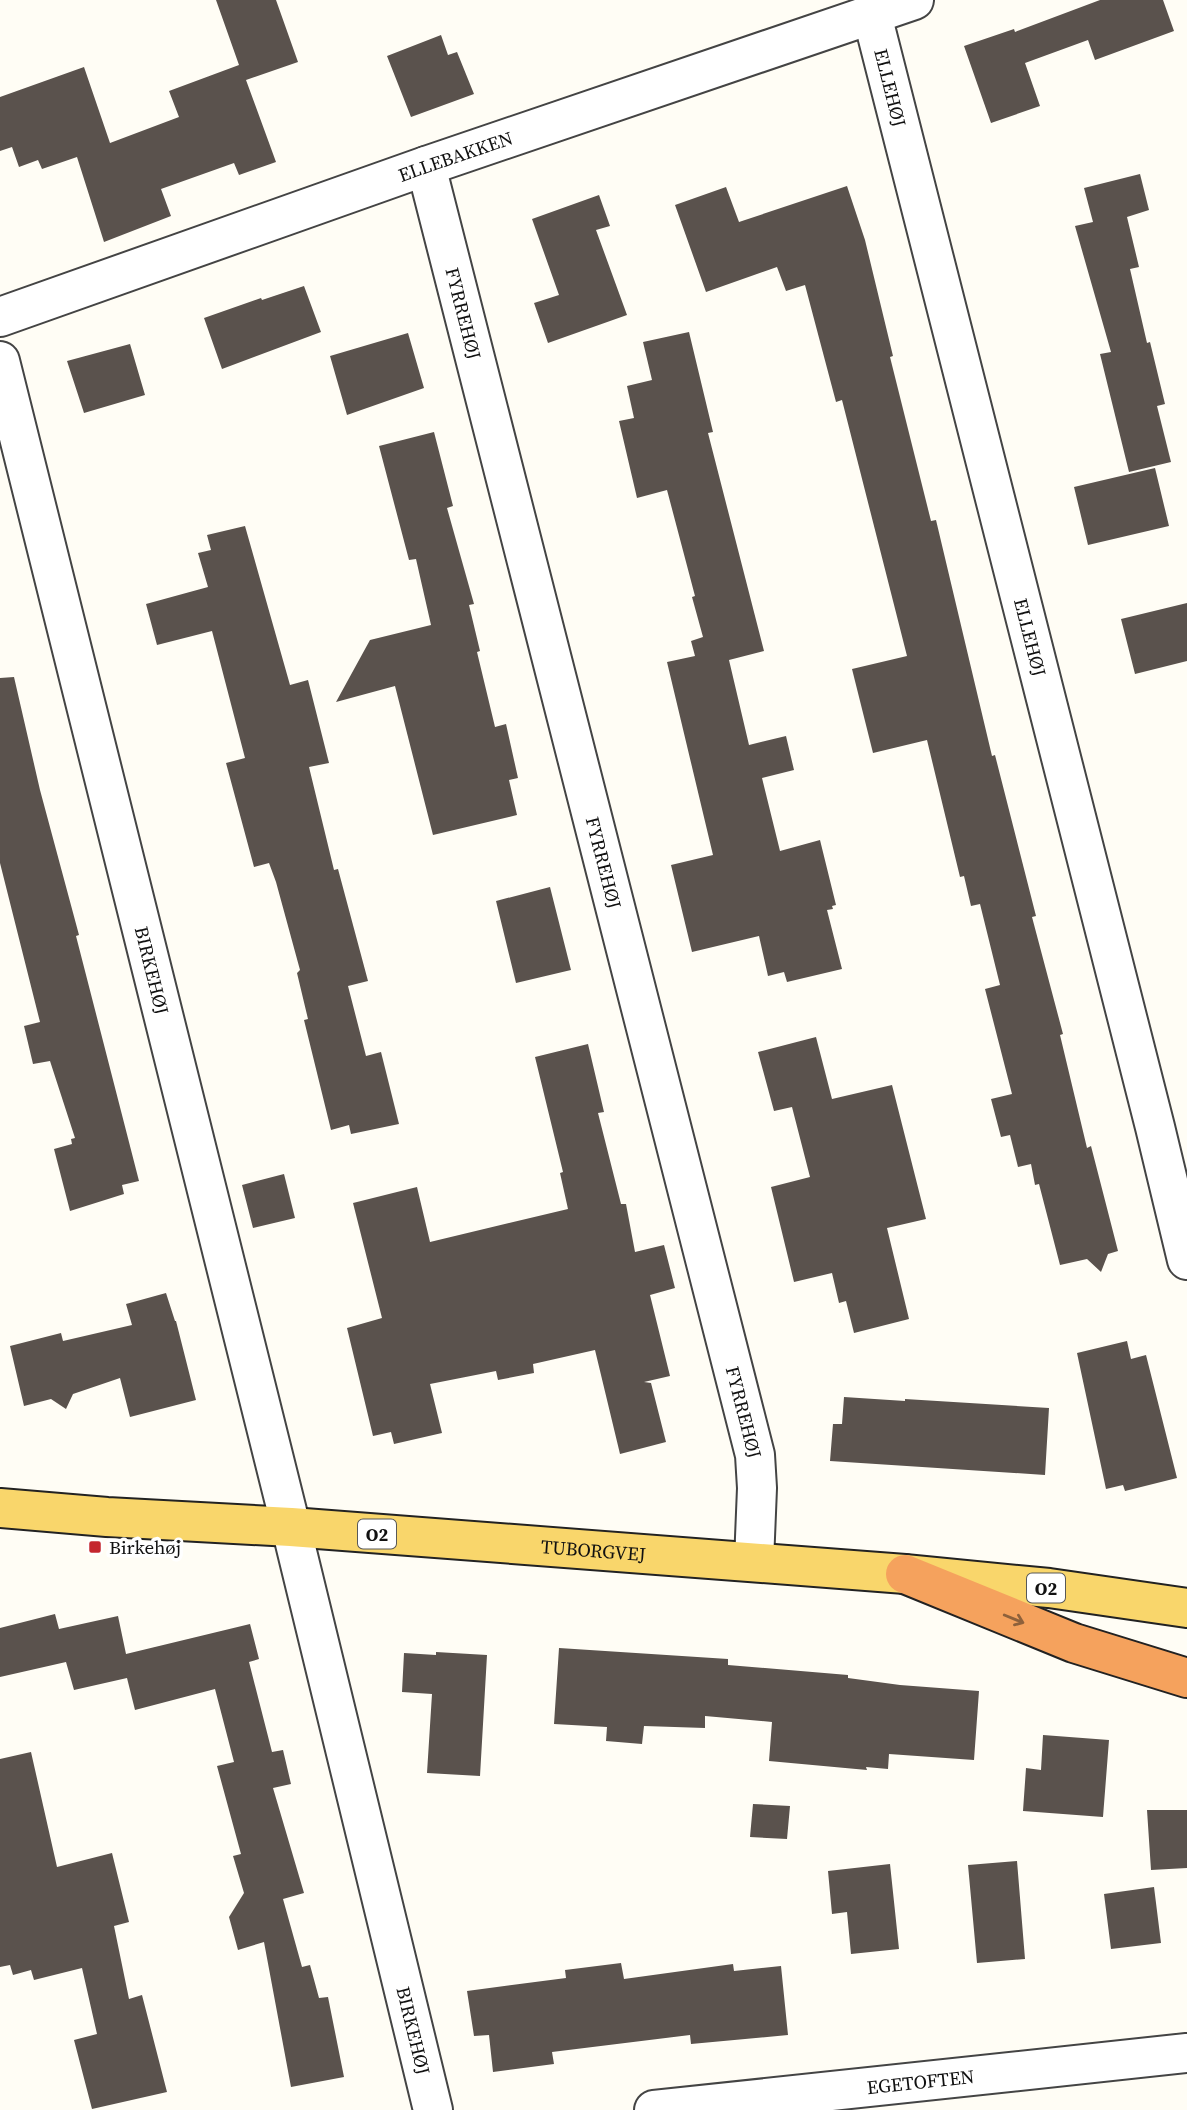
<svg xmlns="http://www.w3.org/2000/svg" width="1187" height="2110" font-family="'Source Serif 4',serif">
<rect width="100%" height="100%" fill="#fffdf5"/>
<!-- building -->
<path fill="#5a524d" d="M 216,0 L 276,0 L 298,62 L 246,80 L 276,162 L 239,175 L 234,163 L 161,189 L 171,216 L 104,242 L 77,157 L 42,169 L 38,160 L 19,167 L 12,147 L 0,151 L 0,97 L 84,67 L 110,143 L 179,117 L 169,91 L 239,65 Z
M 1100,0 L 1163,0 L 1174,31 L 1095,60 L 1088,40 L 1025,63 L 1040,106 L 991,123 L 964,46 L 1014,29 L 1015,32 Z
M 441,35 L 448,55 L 457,52 L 474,94 L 411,117 L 387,56 Z
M 1140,174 L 1149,210 L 1127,217 L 1139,267 L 1130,269 L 1147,343 L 1150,342 L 1165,404 L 1157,406 L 1171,462 L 1129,472 L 1100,354 L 1111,352 L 1075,226 L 1093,222 L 1084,188 Z
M 847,186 L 865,240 L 893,356 L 890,357 L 931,521 L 936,520 L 992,756 L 995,755 L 1036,916 L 1032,917 L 1063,1034 L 1060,1035 L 1087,1148 L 1091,1146 L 1118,1251 L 1108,1254 L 1101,1272 L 1087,1259 L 1060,1265 L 1039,1184 L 1035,1185 L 1031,1164 L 1018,1167 L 1010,1135 L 1001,1137 L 991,1099 L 1012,1094 L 985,989 L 1000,985 L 980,904 L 971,906 L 964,876 L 960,877 L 927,740 L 873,753 L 852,669 L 907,656 L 842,400 L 836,402 L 805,285 L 786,291 L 777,267 L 706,292 L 675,205 L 726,187 L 739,222 Z
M 599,195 L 610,226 L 596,230 L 627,315 L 548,343 L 534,303 L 559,295 L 532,219 Z
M 304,286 L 321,332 L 222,369 L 204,318 L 261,298 L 262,300 Z
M 689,332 L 713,432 L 708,433 L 764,651 L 729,660 L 749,745 L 786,736 L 794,770 L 762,778 L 780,851 L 820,840 L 836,905 L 832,906 L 833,909 L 827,910 L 842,969 L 787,982 L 784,972 L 768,976 L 759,936 L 692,952 L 671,865 L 713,855 L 667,662 L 695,656 L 691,641 L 703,637 L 692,597 L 695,596 L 667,490 L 637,498 L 619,421 L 634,418 L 627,386 L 652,380 L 643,342 Z
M 408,333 L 424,388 L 347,415 L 330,356 Z
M 130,344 L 145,395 L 84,413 L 67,361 Z
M 434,432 L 453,506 L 447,508 L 474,604 L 469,605 L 480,651 L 477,652 L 495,727 L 506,724 L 518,778 L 509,780 L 517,815 L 433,835 L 395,686 L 336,702 L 370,640 L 431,625 L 416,559 L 409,560 L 379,446 Z
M 1155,468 L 1169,526 L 1088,545 L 1074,487 Z
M 245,526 L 290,685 L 308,680 L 329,763 L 309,767 L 334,870 L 338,869 L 368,981 L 348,986 L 366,1056 L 381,1052 L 399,1124 L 351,1134 L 349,1125 L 331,1130 L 304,1020 L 308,1019 L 297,973 L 300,970 L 276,882 L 269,863 L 254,867 L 226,763 L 245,758 L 212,631 L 157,645 L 146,604 L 208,587 L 198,553 L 211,550 L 207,535 Z
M 1187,603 L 1187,661 L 1135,674 L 1121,619 Z
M 14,677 L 40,790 L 79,935 L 76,936 L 139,1181 L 122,1185 L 124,1194 L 70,1211 L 54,1149 L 72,1144 L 71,1139 L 75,1138 L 50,1061 L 33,1064 L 24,1026 L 40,1022 L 0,863 L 0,678 Z
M 550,887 L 571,970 L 516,983 L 496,901 Z
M 816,1037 L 832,1099 L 892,1085 L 926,1219 L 887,1228 L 909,1319 L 854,1333 L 846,1301 L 839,1303 L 832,1273 L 794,1282 L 771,1187 L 810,1177 L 792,1107 L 774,1111 L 758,1052 Z
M 588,1044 L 604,1112 L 598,1113 L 621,1204 L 626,1204 L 635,1252 L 664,1245 L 675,1288 L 650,1295 L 670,1376 L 644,1382 L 651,1383 L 666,1442 L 620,1454 L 595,1350 L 533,1364 L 534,1373 L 498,1380 L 496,1371 L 430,1384 L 442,1433 L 394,1444 L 391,1432 L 373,1436 L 347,1328 L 382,1318 L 353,1203 L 417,1187 L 430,1242 L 568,1209 L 560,1173 L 563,1172 L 535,1057 Z
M 284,1174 L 295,1218 L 253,1228 L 242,1185 Z
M 166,1293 L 175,1321 L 176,1321 L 196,1400 L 130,1417 L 120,1378 L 73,1394 L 66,1409 L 51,1399 L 24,1406 L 10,1346 L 61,1333 L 63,1341 L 132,1325 L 126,1304 Z
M 1127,1341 L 1131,1359 L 1146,1355 L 1177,1478 L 1125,1491 L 1123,1485 L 1106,1489 L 1077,1353 Z
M 844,1397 L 905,1401 L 905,1399 L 1049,1408 L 1045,1475 L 830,1461 L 833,1424 L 842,1424 Z
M 55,1614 L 59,1629 L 118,1616 L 126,1654 L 250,1624 L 259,1659 L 249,1662 L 272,1752 L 283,1750 L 291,1784 L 273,1788 L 304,1893 L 283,1899 L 302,1967 L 310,1965 L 319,1998 L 328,1997 L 344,2077 L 291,2087 L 264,1942 L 238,1950 L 229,1917 L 244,1893 L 233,1856 L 241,1854 L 217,1766 L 234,1762 L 215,1689 L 135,1710 L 127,1678 L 74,1690 L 66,1662 L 0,1677 L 0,1628 Z
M 559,1648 L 728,1659 L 728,1665 L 848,1675 L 848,1678 L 900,1685 L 979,1691 L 974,1760 L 889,1754 L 888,1769 L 866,1767 L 867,1770 L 769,1761 L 772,1722 L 705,1716 L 705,1728 L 644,1726 L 642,1744 L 606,1741 L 607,1727 L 554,1724 Z
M 436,1652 L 487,1655 L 480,1776 L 427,1773 L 432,1694 L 402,1692 L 404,1653 L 436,1655 Z
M 1043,1735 L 1109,1740 L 1103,1817 L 1023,1811 L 1026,1768 L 1041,1770 Z
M 31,1752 L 57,1867 L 112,1853 L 129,1922 L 114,1926 L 129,1999 L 142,1995 L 167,2092 L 92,2109 L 74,2040 L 97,2034 L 82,1968 L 34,1980 L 31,1970 L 13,1975 L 10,1965 L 0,1967 L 0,1759 Z
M 753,1804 L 790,1806 L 787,1839 L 750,1837 Z
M 1147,1810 L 1187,1810 L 1187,1868 L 1151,1870 Z
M 1017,1861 L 1025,1959 L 977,1963 L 968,1865 Z
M 890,1864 L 899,1949 L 851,1954 L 847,1912 L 832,1914 L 828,1871 Z
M 1154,1887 L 1161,1943 L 1111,1949 L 1104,1894 Z
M 621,1963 L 624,1979 L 733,1964 L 734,1971 L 781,1966 L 788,2035 L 691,2044 L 690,2035 L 552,2052 L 554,2064 L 493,2072 L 489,2035 L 474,2036 L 467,1991 L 566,1978 L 565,1970 Z"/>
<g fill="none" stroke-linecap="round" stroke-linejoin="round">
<defs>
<g id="minor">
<path id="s1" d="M 872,15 L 1155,1127 L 1187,1260"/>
<path id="s2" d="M 426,166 L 755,1455 L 757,1488 L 754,1562"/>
<path id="s3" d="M 0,317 L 426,166 L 914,0"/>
<path id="s4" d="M 0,361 L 291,1527 L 433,2110"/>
<path id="s5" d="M 654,2110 L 1187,2053"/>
</g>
<g id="major">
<path id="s6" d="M 0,1508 L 107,1517 L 291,1527 L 905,1574 L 1049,1588 L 1187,1608"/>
</g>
<path id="highway" d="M 905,1574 L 1074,1643 L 1187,1678"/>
</defs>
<!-- minor casing -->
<use href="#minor" stroke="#444" stroke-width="42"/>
<!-- major casing -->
<use href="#major" stroke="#222" stroke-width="42"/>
<!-- highway casing -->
<use href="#highway" stroke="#222" stroke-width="42"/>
<!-- minor -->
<use href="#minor" stroke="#fff" stroke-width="38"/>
<!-- major -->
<use href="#major" stroke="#f9d66b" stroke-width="38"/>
<!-- highway -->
<use href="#highway" stroke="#f5a25d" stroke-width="38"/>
</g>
<!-- one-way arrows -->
<defs><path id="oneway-shaft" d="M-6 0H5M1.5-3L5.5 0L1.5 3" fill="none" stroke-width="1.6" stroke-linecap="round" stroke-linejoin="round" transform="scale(1.75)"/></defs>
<use stroke="#8e613b" href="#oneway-shaft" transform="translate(1014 1619) rotate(22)"/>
<!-- markers -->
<rect fill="#c4262e" stroke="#fff" stroke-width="2.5" x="88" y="1540" width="14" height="14" rx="3.5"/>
<g text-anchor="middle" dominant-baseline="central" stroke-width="7" stroke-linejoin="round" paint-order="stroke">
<!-- shield labels -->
<g fill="#fff" stroke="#585858" stroke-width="2">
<rect x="358" y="1519.5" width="38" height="29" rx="5"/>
<rect x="1027" y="1573.5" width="38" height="29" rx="5"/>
</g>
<g font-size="18" font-weight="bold" fill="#111">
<text x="377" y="1534">O2</text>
<text x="1046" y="1588">O2</text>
</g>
<!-- street labels -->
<g font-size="19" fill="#111" stroke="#fff">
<text stroke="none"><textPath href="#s1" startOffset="75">ELLEHØJ</textPath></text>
<text stroke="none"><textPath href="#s3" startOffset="483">ELLEBAKKEN</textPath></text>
<text stroke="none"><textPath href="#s2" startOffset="152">FYRREHØJ</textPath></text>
<text stroke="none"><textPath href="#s1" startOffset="642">ELLEHØJ</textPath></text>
<text stroke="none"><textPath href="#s2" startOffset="719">FYRREHØJ</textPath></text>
<text stroke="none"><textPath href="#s4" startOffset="628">BIRKEHØJ</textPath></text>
<text stroke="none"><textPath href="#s2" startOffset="1286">FYRREHØJ</textPath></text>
<text stroke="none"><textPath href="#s6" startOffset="595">TUBORGVEJ</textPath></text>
<text stroke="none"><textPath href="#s4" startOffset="1720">BIRKEHØJ</textPath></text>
<text stroke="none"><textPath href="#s5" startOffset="268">EGETOFTEN</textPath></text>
</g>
<!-- poi labels -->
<g font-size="19" fill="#111" stroke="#fff" text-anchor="start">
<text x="109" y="1547">Birkehøj</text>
</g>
</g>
</svg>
